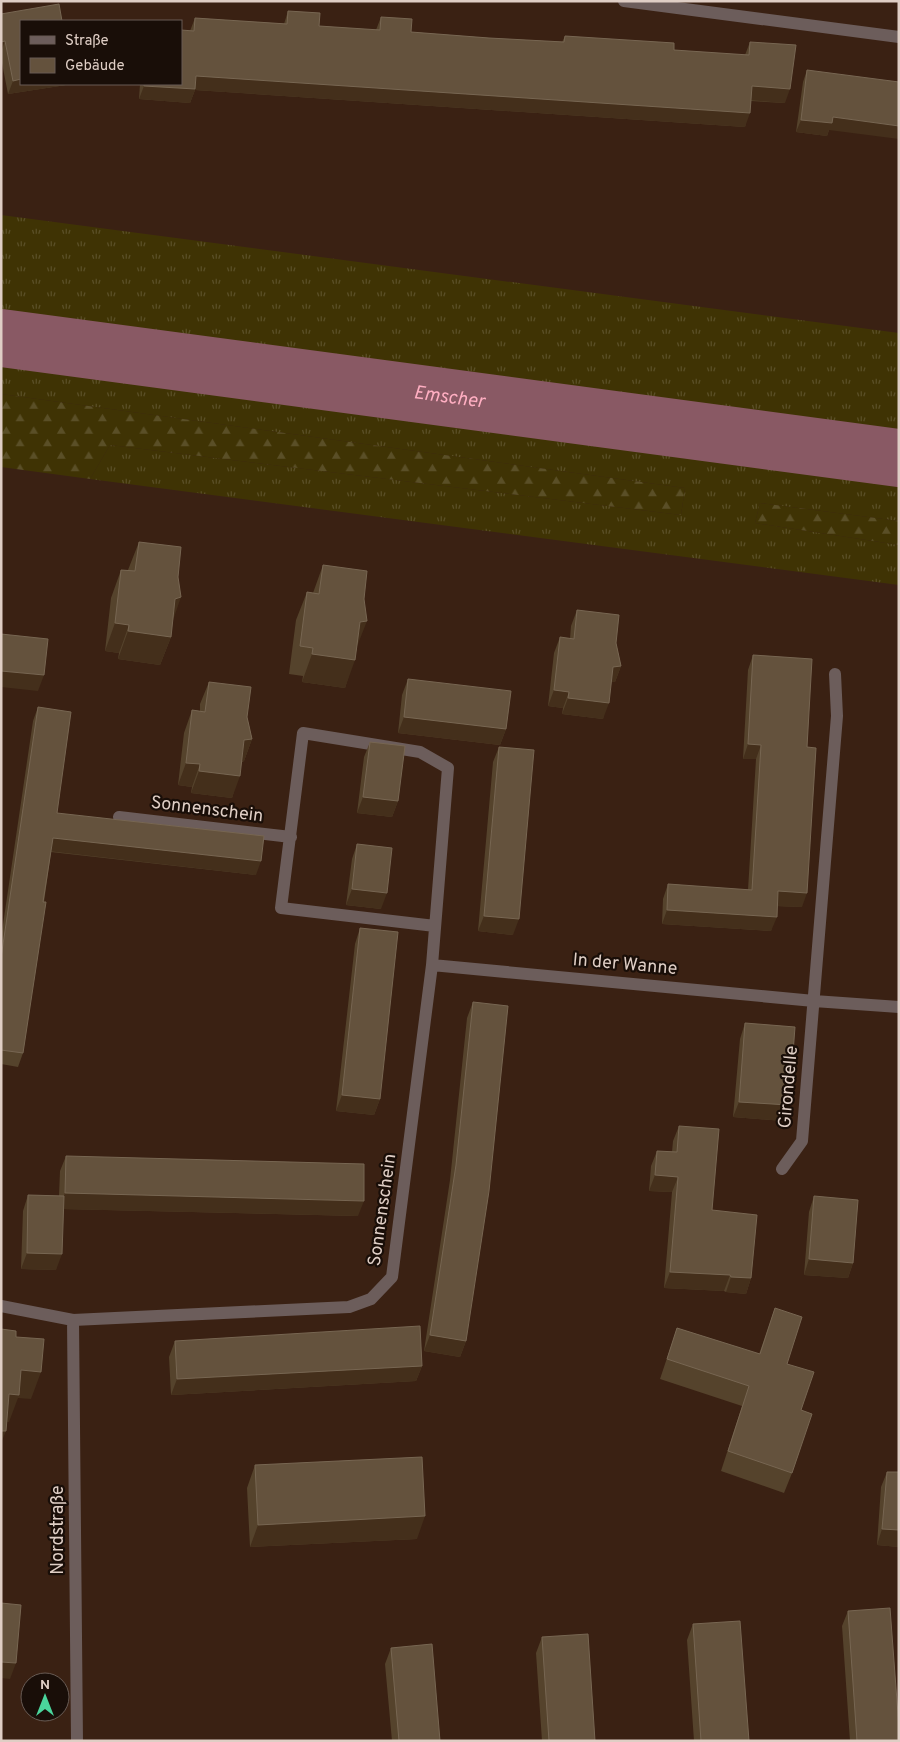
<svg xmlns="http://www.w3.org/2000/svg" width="900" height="1742" font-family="Overpass,sans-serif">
<defs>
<pattern id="grass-tufts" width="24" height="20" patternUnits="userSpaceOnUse" patternTransform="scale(1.25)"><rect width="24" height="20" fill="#3f3304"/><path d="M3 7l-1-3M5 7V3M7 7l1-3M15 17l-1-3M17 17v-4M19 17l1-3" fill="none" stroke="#5a4f27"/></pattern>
<pattern id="forest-firs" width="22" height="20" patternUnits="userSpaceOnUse" patternTransform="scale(1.25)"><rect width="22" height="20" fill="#3f3304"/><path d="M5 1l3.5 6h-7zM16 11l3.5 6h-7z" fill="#5a4f27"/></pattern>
</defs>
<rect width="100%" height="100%" fill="#3a2113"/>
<!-- grass -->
<path fill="url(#grass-tufts)" d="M 1,215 L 899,333 L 899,521 L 760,503 L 755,523 L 899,545 L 899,585 L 90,479 L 110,445 L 681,515 L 685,488 L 1,394 Z"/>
<!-- forest -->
<path fill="url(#forest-firs)" d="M 1,394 L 685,488 L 681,515 L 110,445 L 90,479 L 1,467 Z
M 760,503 L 899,521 L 899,545 L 755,523 Z"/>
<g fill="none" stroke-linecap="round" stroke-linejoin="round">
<!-- river -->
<path stroke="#895964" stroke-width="58" id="s1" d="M 1,338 L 899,458"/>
<!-- street -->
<path stroke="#6c5d5b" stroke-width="12" d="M 624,1 L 899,37
M 119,817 L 291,837
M 432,965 L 814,1001 L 899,1007
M 782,1169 L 802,1141 L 837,716 L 835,674
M 1,1306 L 73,1320 L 349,1307 L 371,1299 L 392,1277 L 432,965 L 448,768 L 420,752 L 303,733 L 281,908 L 435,926
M 73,1320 L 77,1741"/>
</g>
<!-- wall -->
<path fill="#55432c" d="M 288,11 L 319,26 L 376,30 L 381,17 L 411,32 L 489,38 L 562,42 L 565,36 L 674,50 L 745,55 L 750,42 L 785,103 L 751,101 L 745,127 L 195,90 L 190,103 L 139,99 L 140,84 L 181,84 L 190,31 L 195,18 L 284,24 Z
M 1,14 L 66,85 L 8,94 L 1,58 Z
M 807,70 L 829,130 L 827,136 L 796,132 L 803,82 Z
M 139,542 L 172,622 L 171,637 L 160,665 L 118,659 L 119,653 L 105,651 L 111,598 L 121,570 L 128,570 Z
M 323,565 L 357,648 L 345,688 L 302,682 L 303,676 L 289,674 L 296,620 L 307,592 L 313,593 Z
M 577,610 L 616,643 L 621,666 L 615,682 L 611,682 L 603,719 L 562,714 L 563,708 L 548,706 L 554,653 L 560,637 L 570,639 L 571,626 Z
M 753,655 L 807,747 L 802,907 L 777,906 L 771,931 L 662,924 L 663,899 L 668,884 L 748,890 L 756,759 L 743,759 L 748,670 Z
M 408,679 L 506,729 L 500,745 L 398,733 L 402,695 Z
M 209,682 L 247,717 L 252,739 L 244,761 L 242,762 L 232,798 L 191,793 L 192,787 L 178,785 L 184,733 L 192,710 L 200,711 L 200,704 Z
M 38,707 L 57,813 L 256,875 L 51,852 L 23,1053 L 18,1067 L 1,1064 L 1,938 L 33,721 Z
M 370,742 L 398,801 L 392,817 L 357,813 L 364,757 Z
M 499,747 L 513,935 L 478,931 L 493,762 Z
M 357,844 L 381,909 L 346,905 L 352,859 Z
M 360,928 L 380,1099 L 374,1115 L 336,1111 L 355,944 Z
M 473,1002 L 466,1341 L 460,1357 L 424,1351 L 450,1180 L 467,1018 Z
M 745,1023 L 789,1105 L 783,1121 L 733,1117 L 740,1039 Z
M 679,1126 L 712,1210 L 751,1278 L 746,1294 L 726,1292 L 724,1291 L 664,1288 L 672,1192 L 649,1191 L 651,1166 L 657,1151 L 672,1152 L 673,1141 Z
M 66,1156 L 358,1216 L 63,1209 L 56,1270 L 21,1269 L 23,1211 L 28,1195 L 59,1196 L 60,1171 Z
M 814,1196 L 853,1263 L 848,1278 L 804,1275 L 809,1212 Z
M 775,1308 L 787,1364 L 801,1410 L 792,1473 L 784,1493 L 721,1471 L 742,1406 L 660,1379 L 677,1328 L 759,1354 Z
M 175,1341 L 422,1366 L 416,1381 L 171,1395 L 169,1357 Z
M 255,1465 L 417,1539 L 250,1547 L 247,1488 Z
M 887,1472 L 899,1472 L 899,1547 L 877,1545 L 881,1487 Z
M 848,1611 L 899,1741 L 850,1741 L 842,1626 Z
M 693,1624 L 749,1741 L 694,1741 L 687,1640 Z
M 542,1637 L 595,1741 L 542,1741 L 536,1653 Z
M 391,1648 L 440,1741 L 392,1741 L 385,1664 Z"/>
<!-- shaded-wall -->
<path fill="#442f1b" d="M 5,41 L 1,52 L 1,42 Z
M 196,76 L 750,113 L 745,127 L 195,90 L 190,103 L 139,99 L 144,86 Z
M 21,79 L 21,84 L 67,84 L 66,85 L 8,94 L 13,81 Z
M 752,86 L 790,89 L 785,103 L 747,100 Z
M 833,117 L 899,126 L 899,139 L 829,130 L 827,136 L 796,132 L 801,120 Z
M 181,597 L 171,626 L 175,599 Z
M 367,621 L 356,649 L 360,622 Z
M 115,623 L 129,625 L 119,653 L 105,651 Z
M 128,631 L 171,637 L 160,665 L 118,659 Z
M 312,654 L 355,660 L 345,688 L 302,682 Z
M 621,666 L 615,682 L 607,682 L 613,667 Z
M 1,671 L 44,675 L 38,691 L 1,687 Z
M 554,690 L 569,692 L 563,708 L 548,706 Z
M 568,698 L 609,703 L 603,719 L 562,714 Z
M 404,717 L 506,729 L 500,745 L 398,733 Z
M 252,739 L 244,761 L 236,762 L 244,740 Z
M 748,744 L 761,745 L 756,759 L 743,759 Z
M 186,763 L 200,764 L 192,787 L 178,785 Z
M 199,771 L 240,776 L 232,798 L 191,793 Z
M 363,797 L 398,801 L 392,817 L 357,813 Z
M 53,838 L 261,861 L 256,875 L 48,851 Z
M 352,889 L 387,893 L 381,909 L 346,905 Z
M 778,891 L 807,893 L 802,907 L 773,906 Z
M 667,910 L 777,917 L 771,931 L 662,924 Z
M 484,916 L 519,919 L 513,935 L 478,931 Z
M 342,1095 L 380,1099 L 374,1115 L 336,1111 Z
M 739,1102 L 789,1105 L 783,1121 L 733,1117 Z
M 655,1175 L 678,1177 L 672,1192 L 649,1191 Z
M 65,1193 L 364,1201 L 358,1216 L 59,1209 Z
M 27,1253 L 62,1254 L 56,1270 L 21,1269 Z
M 809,1259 L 853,1263 L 848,1278 L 804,1275 Z
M 670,1272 L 730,1275 L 724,1291 L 664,1288 Z
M 731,1277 L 751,1278 L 746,1294 L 726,1292 Z
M 430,1335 L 466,1341 L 460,1357 L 424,1351 Z
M 422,1366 L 416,1381 L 171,1395 L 177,1379 Z
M 21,1370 L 41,1372 L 31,1399 L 18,1398 L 9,1422 L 1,1422 L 9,1394 Z
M 1,1431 L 6,1431 L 1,1443 Z
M 425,1516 L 417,1539 L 250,1547 L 258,1525 Z
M 882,1529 L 899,1530 L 899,1547 L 877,1545 Z
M 1,1662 L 16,1663 L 10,1679 L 1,1678 Z"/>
<!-- building -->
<path fill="#64523d" stroke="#776652" d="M 59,4 L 62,21 L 21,21 L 21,79 L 13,81 L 5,41 L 1,42 L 1,14 Z
M 288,11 L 320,13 L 319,26 L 380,30 L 381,17 L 397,18 L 412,19 L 411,32 L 489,38 L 564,42 L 565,36 L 674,43 L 674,50 L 749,55 L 750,42 L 796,45 L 790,89 L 752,86 L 750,113 L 196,76 L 195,89 L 144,86 L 144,84 L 181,84 L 181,30 L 194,31 L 195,18 L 287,24 Z
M 807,70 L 899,82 L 899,126 L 833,117 L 832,123 L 801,120 Z
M 139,542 L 181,547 L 178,577 L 181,597 L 175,599 L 171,637 L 128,631 L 129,625 L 115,623 L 121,570 L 135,571 Z
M 323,565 L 367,571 L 364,599 L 367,621 L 360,622 L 355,660 L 312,654 L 313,648 L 300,646 L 307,592 L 319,594 Z
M 577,610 L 619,615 L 616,643 L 621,666 L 613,667 L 609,703 L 568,698 L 569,692 L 554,690 L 560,637 L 574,639 Z
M 1,634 L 48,639 L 44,675 L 1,671 Z
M 753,655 L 812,659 L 807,747 L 816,748 L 807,893 L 778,891 L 777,917 L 667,910 L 668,884 L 752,890 L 761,745 L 748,744 Z
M 408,679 L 511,691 L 506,729 L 404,717 Z
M 209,682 L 251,687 L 247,717 L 252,739 L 244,740 L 240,776 L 199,771 L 200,764 L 186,763 L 192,710 L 205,712 Z
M 38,707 L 71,712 L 57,813 L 264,836 L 261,861 L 53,838 L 43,902 L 46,902 L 23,1053 L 1,1050 L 1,958 Z
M 370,742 L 405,746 L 398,801 L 363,797 Z
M 499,747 L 534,750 L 519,919 L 484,916 Z
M 357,844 L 392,848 L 387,893 L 352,889 Z
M 360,928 L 398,932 L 380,1099 L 342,1095 Z
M 473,1002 L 508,1006 L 489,1191 L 466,1341 L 430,1335 L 456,1165 Z
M 745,1023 L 795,1027 L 789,1105 L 739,1102 Z
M 679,1126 L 719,1129 L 712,1210 L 757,1215 L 751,1278 L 731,1277 L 730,1275 L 670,1272 L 678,1177 L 655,1175 L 657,1151 L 677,1152 Z
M 66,1156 L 364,1164 L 364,1201 L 65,1193 Z
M 28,1195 L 64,1196 L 62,1254 L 27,1253 Z
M 814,1196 L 858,1200 L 853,1263 L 809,1259 Z
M 775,1308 L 802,1317 L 787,1364 L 814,1372 L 801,1410 L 812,1414 L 792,1473 L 728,1451 L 749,1386 L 667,1359 L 677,1328 L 760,1354 Z
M 420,1326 L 422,1366 L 177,1379 L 175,1341 Z
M 1,1329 L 16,1331 L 16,1337 L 44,1339 L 41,1372 L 21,1370 L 19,1395 L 9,1394 L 6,1431 L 1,1431 Z
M 422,1457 L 425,1516 L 258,1525 L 255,1465 Z
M 887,1472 L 899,1472 L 899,1530 L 882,1529 Z
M 1,1603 L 21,1605 L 16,1663 L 1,1662 Z
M 890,1608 L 899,1728 L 899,1741 L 857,1741 L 848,1611 Z
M 740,1621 L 749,1741 L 701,1741 L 693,1624 Z
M 588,1634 L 595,1741 L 549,1741 L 542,1637 Z
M 432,1644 L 440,1741 L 399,1741 L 391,1648 Z"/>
<g text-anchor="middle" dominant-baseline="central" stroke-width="4.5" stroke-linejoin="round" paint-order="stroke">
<!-- street labels -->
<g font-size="18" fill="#dfcec5" stroke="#190e08">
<text transform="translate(207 810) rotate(7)">Sonnenschein</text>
<text transform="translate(625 965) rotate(5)">In der Wanne</text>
<text transform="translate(789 1087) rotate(-85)">Girondelle</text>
<text transform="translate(383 1210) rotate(-82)">Sonnenschein</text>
<text transform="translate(58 1530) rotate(-90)">Nordstraße</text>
</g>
<!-- water labels -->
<g font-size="19" font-style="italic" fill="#ffafc2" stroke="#190e08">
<text stroke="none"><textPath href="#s1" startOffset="452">Emscher</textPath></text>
</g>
</g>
<!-- border -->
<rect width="900" height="1742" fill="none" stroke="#dfcec5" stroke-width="5"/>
<!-- legend -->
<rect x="20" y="20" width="162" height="65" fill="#190e08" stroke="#685b54"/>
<rect x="30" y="36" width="25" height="8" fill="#6c5d5b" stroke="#685b54"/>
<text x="65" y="45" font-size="15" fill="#dfcec5">Straße</text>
<rect x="30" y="58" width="25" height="15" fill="#64523d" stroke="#685b54"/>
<text x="65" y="70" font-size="15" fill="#dfcec5">Gebäude</text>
<!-- north arrow -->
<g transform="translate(45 1697)"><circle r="24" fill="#190e08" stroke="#685b54"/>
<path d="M0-4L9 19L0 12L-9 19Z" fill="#4ad49c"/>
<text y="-8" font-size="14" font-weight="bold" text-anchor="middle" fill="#dfcec5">N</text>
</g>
</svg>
